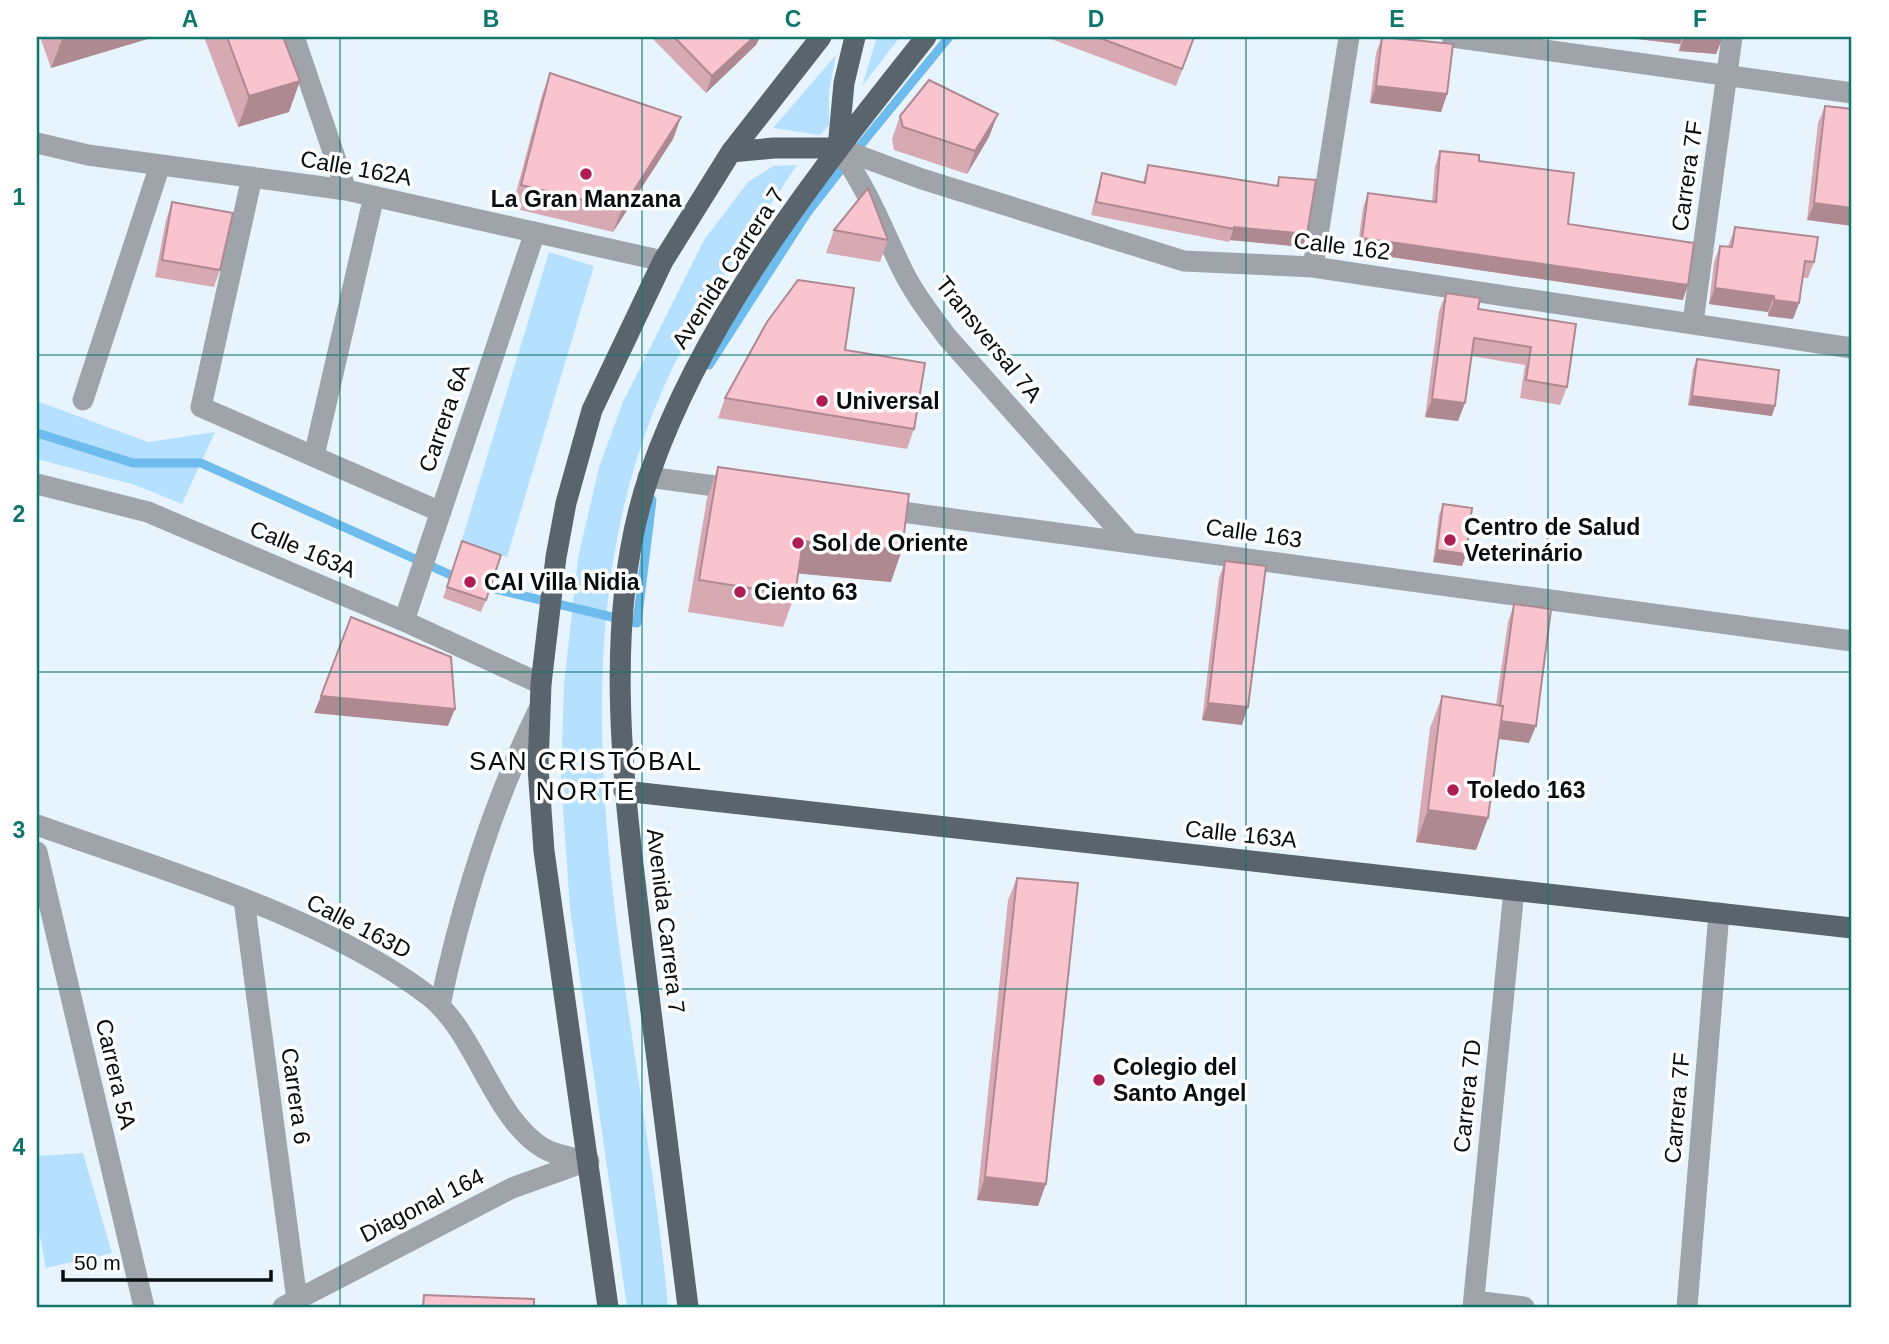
<svg xmlns="http://www.w3.org/2000/svg" width="1889" height="1344" font-family="Helvetica,sans-serif">
<rect width="100%" height="100%" fill="#e8f4fd"/>
<!-- green -->
<path fill="#b5e0ff" d="M 877,37 L 900,37 L 862,86 Z
M 836,55 L 829,92 L 829,125 L 820,135 L 773,128 Z
M 797,165 C 745,244 690,320 655,408 C 541,691 642,1015 668,1307 L 627,1307 L 570,909 L 561,780 L 564,684 L 578,558 L 599,467 L 623,402 L 704,240 L 748,182 L 773,166 Z
M 549,252 L 594,266 L 507,557 L 461,543 Z
M 37,401 L 148,442 L 215,432 L 182,504 L 135,485 L 37,459 Z
M 83,1153 L 112,1253 L 46,1268 L 37,1221 L 37,1156 Z"/>
<g fill="none" stroke-linecap="round" stroke-linejoin="round">
<!-- stream -->
<path stroke="#6ebbed" stroke-width="9" d="M 855,152 L 949,37
M 709,365 L 807,213 L 846,163
M 37,433 L 133,463 L 201,463 L 462,580
M 478,585 L 637,623 L 652,500"/>
<!-- minor -->
<path stroke="#9ea4a9" stroke-width="21" d="M 294,37 L 346,190
M 1452,37 L 1852,93
M 37,143 L 88,155 L 346,190 L 663,261
M 838,148 L 922,179 L 1184,261 L 1313,267 L 1852,348
M 839,150 C 867,187 882,228 902,269 C 914,294 931,315 947,337 L 1130,543
M 252,177 L 201,407 L 441,512
M 1313,267 L 1349,37
M 1693,322 L 1732,37
M 83,400 L 160,165
M 314,456 L 374,196
M 648,477 L 737,489
M 37,484 L 148,512 L 404,621 L 541,684
M 880,509 L 1852,641
M 404,621 L 535,232
M 37,825 C 162,870 324,916 429,996 C 476,1032 493,1118 543,1148 C 557,1156 574,1158 589,1161
M 37,852 L 144,1307
M 244,900 L 297,1300
M 440,1005 C 462,901 492,804 539,709
M 1474,1301 L 1524,1307
M 283,1307 L 512,1188 L 587,1161
M 1473,1307 L 1514,890
M 1687,1307 L 1719,913"/>
<!-- major -->
<path stroke="#59646c" stroke-width="21" d="M 838,148 L 844,83 L 855,37
M 731,152 L 774,148 L 838,148
M 624,791 L 1852,928
M 608,1307 L 544,851 L 538,768 L 541,684 L 556,557 L 566,503 L 592,410 L 663,261 L 731,152 L 821,37
M 688,1307 C 673,1187 658,1068 643,948 C 625,798 599,620 650,473 C 706,313 821,169 926,37"/>
</g>
<!-- wall -->
<path fill="#d7a9b2" d="M 40,37 L 154,37 L 51,68 Z
M 204,37 L 283,37 L 289,112 L 238,127 Z
M 651,37 L 760,37 L 756,45 L 706,93 Z
M 1046,37 L 1195,37 L 1176,86 Z
M 1382,37 L 1447,94 L 1441,112 L 1370,103 L 1376,53 Z
M 1620,37 L 1723,37 L 1716,54 L 1679,51 L 1680,44 Z
M 550,73 L 681,117 L 673,139 L 613,232 L 512,208 L 542,95 Z
M 1825,106 L 1852,109 L 1807,220 L 1818,123 Z
M 900,116 L 989,137 L 967,174 L 894,150 L 892,139 Z
M 1440,151 L 1479,161 L 1568,224 L 1683,300 L 1357,252 L 1363,208 L 1368,193 L 1432,202 L 1435,166 Z
M 1148,165 L 1276,186 L 1279,177 L 1303,247 L 1230,240 L 1229,242 L 1091,215 L 1098,186 L 1102,173 L 1143,182 Z
M 172,202 L 220,270 L 214,287 L 155,277 L 166,220 Z
M 1735,227 L 1814,262 L 1808,278 L 1802,278 L 1799,303 L 1793,319 L 1768,316 L 1768,312 L 1709,304 L 1714,262 L 1720,246 L 1728,247 Z
M 834,230 L 888,240 L 880,262 L 826,253 Z
M 1446,293 L 1478,309 L 1576,324 L 1567,387 L 1560,405 L 1520,398 L 1525,365 L 1471,356 L 1458,421 L 1425,417 L 1439,311 Z
M 845,350 L 914,429 L 907,449 L 718,418 L 725,398 Z
M 1697,359 L 1772,416 L 1688,405 L 1693,369 Z
M 718,467 L 891,582 L 798,573 L 795,595 L 783,627 L 688,612 L 707,498 Z
M 1443,504 L 1466,554 L 1462,566 L 1433,562 L 1439,515 Z
M 462,541 L 486,600 L 481,612 L 443,598 Z
M 1225,561 L 1242,725 L 1202,720 L 1219,578 Z
M 1514,604 L 1529,743 L 1499,739 L 1488,818 L 1476,850 L 1416,842 L 1430,728 L 1442,696 L 1496,705 L 1508,622 Z
M 1017,878 L 1038,1206 L 977,1200 L 1008,900 Z"/>
<!-- shaded-wall -->
<path fill="#af8991" d="M 63,37 L 154,37 L 51,68 Z
M 754,37 L 760,37 L 756,45 L 706,93 L 712,76 Z
M 1620,37 L 1682,37 L 1680,44 Z
M 1684,37 L 1723,37 L 1716,54 L 1679,51 Z
M 300,81 L 289,112 L 238,127 L 249,96 Z
M 1376,86 L 1447,94 L 1441,112 L 1370,103 Z
M 998,114 L 989,137 L 967,174 L 975,151 Z
M 681,117 L 673,139 L 613,232 L 622,209 Z
M 1814,203 L 1852,208 L 1852,226 L 1807,220 Z
M 1234,227 L 1307,234 L 1303,247 L 1230,240 Z
M 1362,238 L 1688,285 L 1683,300 L 1357,252 Z
M 1715,288 L 1774,296 L 1768,312 L 1709,304 Z
M 1774,300 L 1799,303 L 1793,319 L 1768,316 Z
M 1692,396 L 1775,406 L 1772,416 L 1688,405 Z
M 1432,399 L 1465,403 L 1458,421 L 1425,417 Z
M 803,541 L 902,550 L 891,582 L 792,573 Z
M 1437,550 L 1466,554 L 1462,566 L 1433,562 Z
M 321,696 L 455,709 L 448,726 L 314,713 Z
M 1208,703 L 1248,707 L 1242,725 L 1202,720 Z
M 1498,721 L 1536,726 L 1529,743 L 1492,738 Z
M 1428,810 L 1488,818 L 1476,850 L 1416,842 Z
M 985,1177 L 1046,1184 L 1038,1206 L 977,1200 Z"/>
<!-- building -->
<path fill="#fac4cf" stroke="#af8991" stroke-width="2" d="M 227,37 L 283,37 L 300,81 L 249,96 Z
M 674,37 L 754,37 L 712,76 Z
M 1097,37 L 1194,37 L 1182,69 Z
M 1382,37 L 1453,44 L 1447,94 L 1376,86 Z
M 550,73 L 681,117 L 622,209 L 521,185 Z
M 929,80 L 998,114 L 975,151 L 903,127 L 900,116 Z
M 1825,106 L 1852,109 L 1852,208 L 1814,203 Z
M 1440,151 L 1479,155 L 1479,161 L 1574,173 L 1568,224 L 1694,243 L 1688,285 L 1362,238 L 1368,193 L 1436,202 Z
M 1148,165 L 1278,186 L 1279,177 L 1316,180 L 1307,234 L 1234,227 L 1234,229 L 1096,202 L 1102,173 L 1145,183 Z
M 868,188 L 888,240 L 834,230 Z
M 172,202 L 233,213 L 220,270 L 162,260 Z
M 1735,227 L 1818,237 L 1814,262 L 1805,261 L 1799,303 L 1774,300 L 1774,296 L 1715,288 L 1720,246 L 1732,247 Z
M 798,280 L 854,288 L 845,350 L 925,363 L 914,429 L 725,398 L 767,322 Z
M 1446,293 L 1480,298 L 1478,309 L 1576,324 L 1567,387 L 1526,380 L 1531,347 L 1474,338 L 1465,403 L 1432,399 Z
M 1697,359 L 1779,370 L 1775,406 L 1692,396 Z
M 718,467 L 909,494 L 902,550 L 803,541 L 795,595 L 699,580 Z
M 1443,504 L 1472,508 L 1466,554 L 1437,550 Z
M 462,541 L 501,555 L 486,600 L 447,587 Z
M 1225,561 L 1266,566 L 1248,707 L 1208,703 Z
M 1514,604 L 1551,609 L 1536,726 L 1501,721 L 1503,706 L 1500,706 Z
M 351,617 L 451,657 L 455,709 L 321,696 Z
M 1442,696 L 1503,706 L 1488,818 L 1428,810 Z
M 1017,878 L 1078,883 L 1046,1184 L 985,1177 Z
M 424,1295 L 534,1299 L 534,1307 L 423,1307 Z"/>
<!-- grid -->
<path fill="none" stroke="#0f766e" stroke-width="2" stroke-opacity="0.55" d="M 340,37 L 340,1307M 642,37 L 642,1307M 944,37 L 944,1307M 1246,37 L 1246,1307M 1548,37 L 1548,1307M 37,355 L 1852,355M 37,672 L 1852,672M 37,989 L 1852,989"/>
<!-- markers -->
<g fill="#ae1e54" stroke="#fff" stroke-width="2.5">
<circle cx="586" cy="174" r="7"/>
<circle cx="822" cy="401" r="7"/>
<circle cx="1450" cy="540" r="7"/>
<circle cx="798" cy="543" r="7"/>
<circle cx="470" cy="582" r="7"/>
<circle cx="740" cy="592" r="7"/>
<circle cx="1453" cy="790" r="7"/>
<circle cx="1099" cy="1080" r="7"/>
</g>
<g text-anchor="middle" dominant-baseline="central" stroke-width="7" stroke-linejoin="round" paint-order="stroke">
<!-- street labels -->
<g font-size="23" fill="#070c0f" stroke="#fff">
<text transform="translate(356 168) rotate(10)">Calle 162A</text>
<text transform="translate(1687 176) rotate(-82)">Carrera 7F</text>
<text transform="translate(1342 246) rotate(7)">Calle 162</text>
<text transform="translate(728 268) rotate(-57)">Avenida Carrera 7</text>
<text transform="translate(989 339) rotate(51)">Transversal 7A</text>
<text transform="translate(444 418) rotate(-71)">Carrera 6A</text>
<text transform="translate(1254 533) rotate(8)">Calle 163</text>
<text transform="translate(303 549) rotate(23)">Calle 163A</text>
<text transform="translate(1241 834) rotate(6)">Calle 163A</text>
<text transform="translate(666 921) rotate(83)">Avenida Carrera 7</text>
<text transform="translate(359 926) rotate(27)">Calle 163D</text>
<text transform="translate(116 1074) rotate(77)">Carrera 5A</text>
<text transform="translate(296 1096) rotate(82)">Carrera 6</text>
<text transform="translate(1467 1096) rotate(-84)">Carrera 7D</text>
<text transform="translate(1677 1108) rotate(-85)">Carrera 7F</text>
<text transform="translate(422 1205) rotate(-27)">Diagonal 164</text>
</g>
<!-- poi labels -->
<g font-size="23" font-weight="bold" fill="#070c0f" stroke="#fff" text-anchor="start">
<text x="586" y="199" text-anchor="middle">La Gran Manzana</text>
<text x="836" y="401">Universal</text>
<text x="1464" y="527">Centro de Salud<tspan x="1464" dy="26">Veterinário</tspan></text>
<text x="812" y="543">Sol de Oriente</text>
<text x="484" y="582">CAI Villa Nidia</text>
<text x="754" y="592">Ciento 63</text>
<text x="1467" y="790">Toledo 163</text>
<text x="1113" y="1067">Colegio del<tspan x="1113" dy="26">Santo Angel</tspan></text>
</g>
<!-- quarter labels -->
<g font-size="26" letter-spacing="2" fill="#070c0f" stroke="#fff">
<text x="586" y="761">SAN CRISTÓBAL<tspan x="586" dy="30">NORTE</tspan></text>
</g>
</g>
<!-- border -->
<rect width="1889" height="1344" fill="none" stroke="#ffffff" stroke-width="77"/>
<!-- scale -->
<path d="M63 1270v10h208v-10" fill="none" stroke="#070c0f" stroke-width="3.5"/>
<text x="74" y="1270" font-size="21" fill="#070c0f" stroke="#ffffff" stroke-width="5" paint-order="stroke">50 m</text>
<rect x="38" y="38" width="1812" height="1268" fill="none" stroke="#0f766e" stroke-width="2.5"/>
<g font-size="23" text-anchor="middle" font-weight="bold" fill="#0f766e">
<text x="190" y="27">A</text>
<text x="491" y="27">B</text>
<text x="793" y="27">C</text>
<text x="1096" y="27">D</text>
<text x="1397" y="27">E</text>
<text x="1700" y="27">F</text>
<text x="19" y="205">1</text>
<text x="19" y="522">2</text>
<text x="19" y="838">3</text>
<text x="19" y="1155">4</text>
</g>
</svg>
